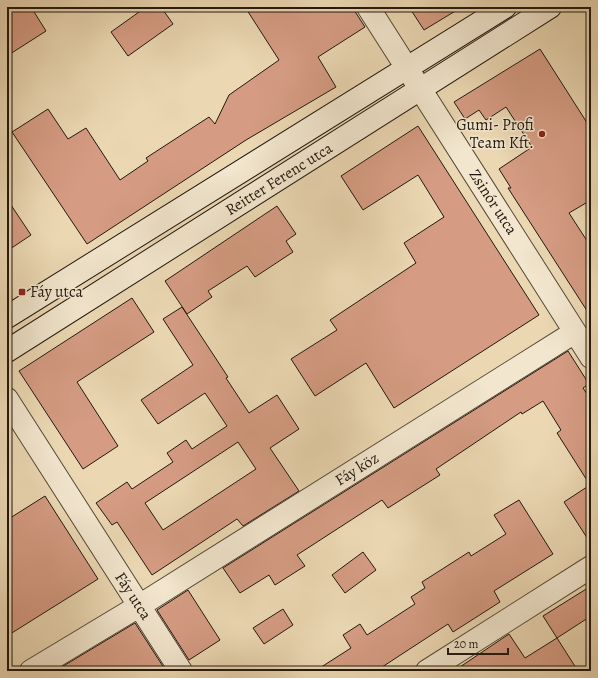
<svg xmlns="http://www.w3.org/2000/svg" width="598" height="678" font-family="Alegreya,serif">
<rect width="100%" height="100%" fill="#ebd8b3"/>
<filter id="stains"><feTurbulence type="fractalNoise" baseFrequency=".005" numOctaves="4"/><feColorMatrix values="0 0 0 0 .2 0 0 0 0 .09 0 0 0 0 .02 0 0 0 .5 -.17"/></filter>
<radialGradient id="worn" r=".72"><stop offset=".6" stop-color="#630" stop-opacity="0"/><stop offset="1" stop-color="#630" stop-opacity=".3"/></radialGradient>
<!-- building -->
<path fill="#d59c83" stroke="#22180f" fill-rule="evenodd" d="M 7,7 L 31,7 L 46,31 L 7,56 Z
M 146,7 L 161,7 L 173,24 L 128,56 L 111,32 Z
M 245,7 L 352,7 L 365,27 L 318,57 L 336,87 L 246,140 L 87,244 L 12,132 L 48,109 L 68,139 L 86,128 L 120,180 L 148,161 L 146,158 L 209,117 L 215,124 L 229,95 L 279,60 Z
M 409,7 L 462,7 L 424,30 Z
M 540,49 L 591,129 L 591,200 L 569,213 L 591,247 L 591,317 L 508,188 L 511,188 L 499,169 L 532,147 L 506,107 L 486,120 L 479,110 L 465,119 L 454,102 Z
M 418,126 L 539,315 L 394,408 L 366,363 L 315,396 L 291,359 L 337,330 L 330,320 L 416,263 L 404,243 L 444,217 L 418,175 L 363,210 L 341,176 Z
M 7,199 L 31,235 L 7,251 Z
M 277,206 L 296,234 L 286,241 L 293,252 L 255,277 L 247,266 L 208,291 L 212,297 L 187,314 L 165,281 Z
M 132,298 L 154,332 L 77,382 L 118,446 L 83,469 L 19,371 Z
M 182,307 L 228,377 L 226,378 L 249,413 L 277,395 L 299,429 L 270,448 L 299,491 L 243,526 L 237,519 L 152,575 L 117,522 L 112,525 L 96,503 L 127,482 L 132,489 L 173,462 L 167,453 L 186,440 L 192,449 L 227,426 L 205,393 L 158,424 L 141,400 L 193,365 L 163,319 ZM 238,442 L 256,469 L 163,530 L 145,503 Z
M 568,351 L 589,384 L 583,388 L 591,400 L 591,544 L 564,502 L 590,485 L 557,433 L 561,430 L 543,401 L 522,414 L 521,412 L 436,469 L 440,475 L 388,508 L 382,500 L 297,555 L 305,566 L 275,585 L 269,575 L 240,593 L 223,568 Z
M 45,496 L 98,579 L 7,636 L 7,520 Z
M 519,500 L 553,554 L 494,591 L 500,602 L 453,632 L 448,624 L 376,671 L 315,671 L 351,648 L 343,635 L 360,624 L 367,635 L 415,604 L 411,597 L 425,588 L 422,582 L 469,552 L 471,556 L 506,534 L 494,515 Z
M 363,552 L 376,570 L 345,593 L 332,575 Z
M 591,586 L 591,616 L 557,638 L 543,616 Z
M 188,590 L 220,640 L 189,660 L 157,610 Z
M 283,609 L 293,625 L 264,644 L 253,628 Z
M 135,623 L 166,671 L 55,671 Z
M 509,634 L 525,658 L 557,638 L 578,671 L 454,671 Z"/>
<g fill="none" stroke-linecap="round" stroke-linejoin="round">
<defs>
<path id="street" d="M 368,7 L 591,357
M 7,399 L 181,671
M 31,671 L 139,606 L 575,332
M 427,671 L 591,567"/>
<path id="secondary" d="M 7,317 L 505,7
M 7,351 L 550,7"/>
</defs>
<!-- street casing -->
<use href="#street" stroke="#544838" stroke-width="24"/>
<!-- secondary casing -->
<use href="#secondary" stroke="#22180f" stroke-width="24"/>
<!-- street -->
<use href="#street" stroke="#f2e6ce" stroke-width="22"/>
<!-- secondary -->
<use href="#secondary" stroke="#f2e6ce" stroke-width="22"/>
</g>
<!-- markers -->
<g fill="#8f2418" stroke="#f2e6ce" stroke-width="1.5">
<circle cx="542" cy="134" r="4"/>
<rect x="18" y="288" width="8" height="8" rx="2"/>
</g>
<g text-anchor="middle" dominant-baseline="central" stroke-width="3" stroke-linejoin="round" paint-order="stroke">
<!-- poi labels -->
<g font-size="16" fill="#22180f" stroke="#f2e6ce" text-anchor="end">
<text x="534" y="125">Gumi- Profi<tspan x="534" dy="18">Team Kft.</tspan></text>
<text x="30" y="292" text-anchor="start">Fáy utca</text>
</g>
<!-- street labels -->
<g font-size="16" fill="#22180f" stroke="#f2e6ce">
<text transform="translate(279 179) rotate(-32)">Reitter Ferenc utca</text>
<text transform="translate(493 202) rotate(57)">Zsinór utca</text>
<text transform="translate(357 469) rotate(-32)">Fáy köz</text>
<text transform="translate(133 596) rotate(57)">Fáy utca</text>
</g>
</g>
<!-- margin -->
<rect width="598" height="678" fill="none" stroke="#ebd8b3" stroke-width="24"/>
<rect x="8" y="8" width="582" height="662" fill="none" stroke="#22180f" stroke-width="2"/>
<rect x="12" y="12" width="574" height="654" fill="none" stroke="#22180f"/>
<!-- scale -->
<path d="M448 648v6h60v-6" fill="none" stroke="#22180f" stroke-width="2"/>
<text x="454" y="648" font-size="12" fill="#22180f" stroke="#f2e6ce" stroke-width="3" paint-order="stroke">20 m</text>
<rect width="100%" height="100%" filter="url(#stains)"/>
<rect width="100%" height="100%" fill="url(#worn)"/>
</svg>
